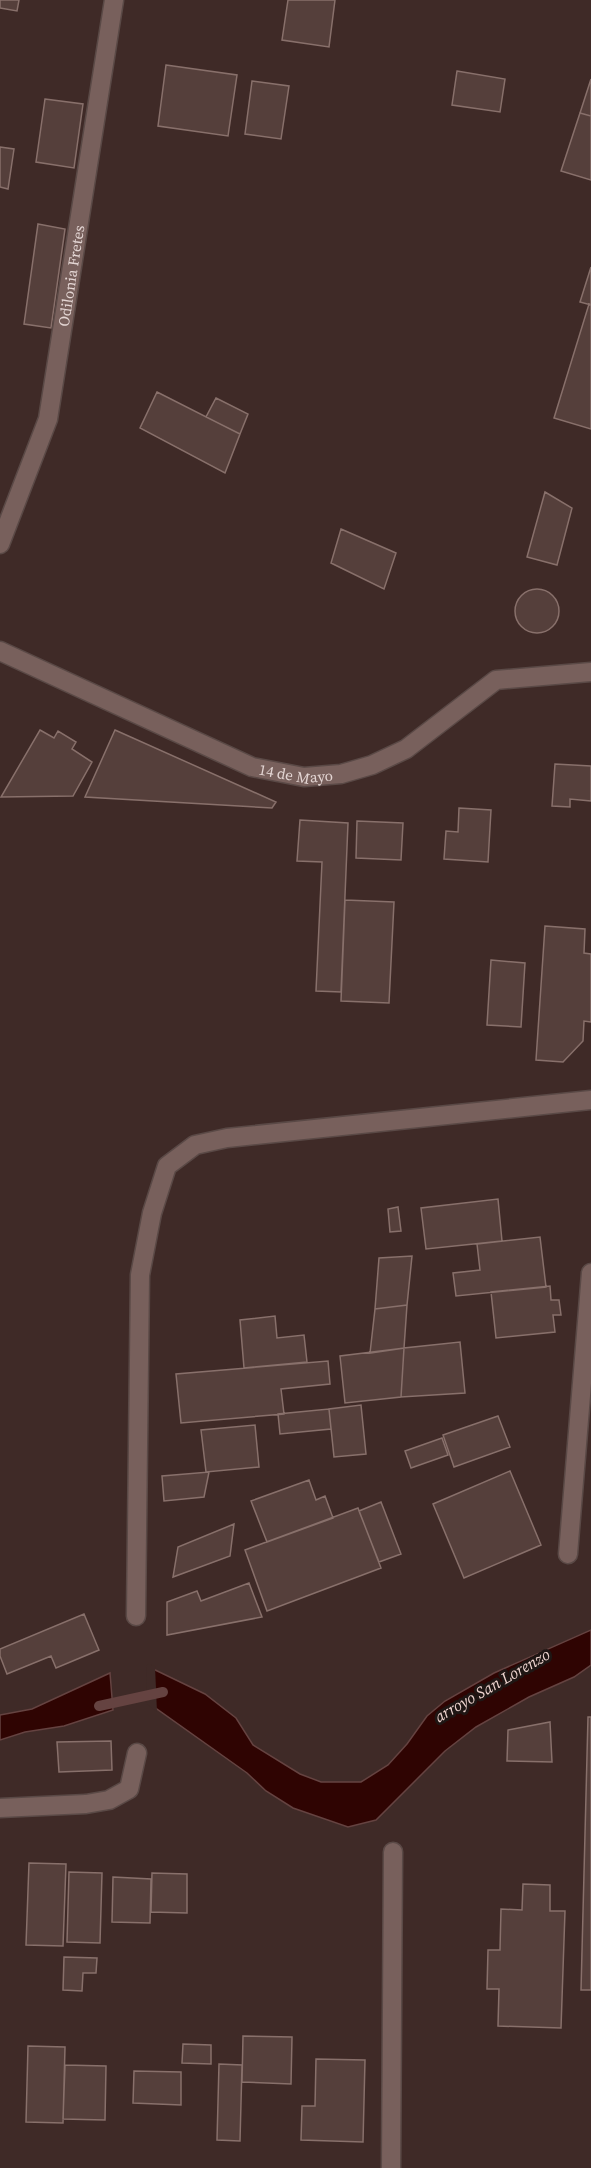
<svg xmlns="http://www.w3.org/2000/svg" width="591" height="2168" font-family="'Source Serif 4',serif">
<rect width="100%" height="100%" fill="#3f2a27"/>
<!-- water -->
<path fill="#2f0402" stroke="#654341" stroke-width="1.5" d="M 591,1630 L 591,1665 L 574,1677 L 529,1697 L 476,1727 L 445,1751 L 376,1820 L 348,1827 L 293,1808 L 266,1791 L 247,1773 L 150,1704 L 149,1667 L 205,1694 L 236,1718 L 253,1745 L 300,1774 L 321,1782 L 361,1782 L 388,1765 L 407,1744 L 427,1716 L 445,1701 L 494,1673 Z
M 110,1673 L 113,1710 L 64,1726 L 25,1732 L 0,1740 L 0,1715 L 32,1709 Z"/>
<!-- pier -->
<path fill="#3f2a27" d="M 148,1664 L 155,1666 L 157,1712 L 147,1704 L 146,1666 Z"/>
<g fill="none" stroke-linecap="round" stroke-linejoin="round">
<!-- stream -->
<path stroke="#654341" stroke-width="10" d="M 99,1706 L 163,1692"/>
</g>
<!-- building -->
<path fill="#553f3b" stroke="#88706b" stroke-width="1.5" d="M 0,0 L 19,0 L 17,11 L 0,8 Z
M 288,0 L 335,0 L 329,47 L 282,40 Z
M 166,65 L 237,75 L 228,136 L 158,126 Z
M 457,71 L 505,79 L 500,112 L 452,105 Z
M 591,79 L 591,116 L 580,113 Z
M 252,81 L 289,86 L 281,139 L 245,134 Z
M 45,99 L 83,104 L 74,168 L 36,162 Z
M 580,113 L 591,116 L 591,180 L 561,171 Z
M 0,147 L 14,149 L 8,189 L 0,187 Z
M 38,224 L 65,229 L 51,328 L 24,324 Z
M 591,267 L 591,305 L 580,302 Z
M 589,304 L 591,305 L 591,429 L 554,418 Z
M 157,392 L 240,434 L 225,473 L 140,428 Z
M 216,398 L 248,414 L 240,434 L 206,417 Z
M 545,492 L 572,508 L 557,565 L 527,557 Z
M 341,529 L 396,553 L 384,589 L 331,563 Z
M515 611a22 22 0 1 1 44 0a22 22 0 1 1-44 0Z
M 40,730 L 54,738 L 58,731 L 76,742 L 72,749 L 92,762 L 73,796 L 1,797 Z
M 115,730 L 276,802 L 272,808 L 85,797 Z
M 555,764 L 591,766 L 591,801 L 570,799 L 570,807 L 552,806 Z
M 459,808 L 491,810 L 488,862 L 444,859 L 446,831 L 458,832 Z
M 300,820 L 348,823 L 341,992 L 316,991 L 322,862 L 297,861 Z
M 357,821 L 403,823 L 401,860 L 356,858 Z
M 345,900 L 394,902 L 389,1003 L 341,1001 Z
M 545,926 L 585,929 L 584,953 L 591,954 L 591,1022 L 584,1021 L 583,1041 L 563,1062 L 536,1060 Z
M 491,960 L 525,963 L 521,1027 L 487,1025 Z
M 498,1199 L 502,1241 L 426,1249 L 421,1208 Z
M 398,1207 L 401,1231 L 390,1232 L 388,1209 Z
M 540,1237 L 546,1287 L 456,1296 L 453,1273 L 480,1270 L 477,1244 Z
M 412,1256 L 407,1305 L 375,1309 L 379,1258 Z
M 550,1286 L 551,1300 L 559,1300 L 561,1315 L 553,1315 L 555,1332 L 496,1338 L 491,1292 Z
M 407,1305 L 404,1348 L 370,1353 L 375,1309 Z
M 275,1316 L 277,1338 L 304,1335 L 307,1362 L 244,1368 L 240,1320 Z
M 460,1342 L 465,1393 L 401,1397 L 404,1348 Z
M 404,1348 L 401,1397 L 345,1403 L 340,1356 Z
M 328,1361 L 330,1384 L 281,1389 L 284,1414 L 181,1423 L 176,1374 Z
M 361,1405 L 366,1454 L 334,1457 L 329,1409 Z
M 329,1409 L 331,1429 L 280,1434 L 278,1414 Z
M 498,1416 L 510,1447 L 454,1467 L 443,1435 Z
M 255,1425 L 259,1467 L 206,1472 L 201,1430 Z
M 442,1438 L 448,1455 L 411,1468 L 405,1451 Z
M 510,1471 L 541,1545 L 464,1578 L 433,1504 Z
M 209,1472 L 204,1497 L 164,1501 L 162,1476 Z
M 309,1480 L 316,1500 L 325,1496 L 333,1518 L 267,1542 L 251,1501 Z
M 381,1502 L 401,1554 L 379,1562 L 359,1511 Z
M 358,1508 L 381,1568 L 267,1611 L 245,1550 Z
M 234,1524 L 230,1556 L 173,1577 L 178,1547 Z
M 249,1583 L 262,1617 L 167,1635 L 167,1602 L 197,1591 L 201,1601 Z
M 84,1614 L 99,1650 L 56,1668 L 51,1656 L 7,1674 L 0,1656 L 0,1649 Z
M 588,1717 L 591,1717 L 591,1990 L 581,1990 Z
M 550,1722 L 552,1762 L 507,1761 L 508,1730 Z
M 111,1741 L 112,1770 L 59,1772 L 57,1742 Z
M 29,1863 L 66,1864 L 63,1946 L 26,1945 Z
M 69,1872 L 102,1873 L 100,1943 L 67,1942 Z
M 152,1873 L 187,1874 L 187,1913 L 151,1912 Z
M 113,1877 L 151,1879 L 150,1923 L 112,1922 Z
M 523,1884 L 550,1885 L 550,1911 L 565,1911 L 561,2028 L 498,2026 L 499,1989 L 487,1989 L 488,1950 L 500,1950 L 501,1909 L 522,1910 Z
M 64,1957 L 97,1958 L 96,1973 L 83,1973 L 82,1991 L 63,1990 Z
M 243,2036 L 292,2037 L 291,2084 L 242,2082 Z
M 183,2044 L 211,2045 L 211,2064 L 182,2063 Z
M 28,2046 L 65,2047 L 63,2123 L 26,2122 Z
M 316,2059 L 365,2060 L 363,2142 L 301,2140 L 302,2106 L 315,2106 Z
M 219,2064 L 242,2065 L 240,2141 L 217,2140 Z
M 65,2065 L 106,2066 L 105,2120 L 63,2119 Z
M 134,2071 L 181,2072 L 181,2105 L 133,2103 Z"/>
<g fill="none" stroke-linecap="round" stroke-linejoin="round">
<defs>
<g id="minor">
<path id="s1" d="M 0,544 L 48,419 L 114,0"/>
<path id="s2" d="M 0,651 L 252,767 L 304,777 L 341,774 L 372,765 L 406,749 L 496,680 L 591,672"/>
<path d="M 568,1554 L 591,1273"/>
<path d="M 136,1616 L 140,1275 L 152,1213 L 167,1166 L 195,1145 L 227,1138 L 591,1100"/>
<path d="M 0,1808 L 86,1804 L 109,1800 L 129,1789 L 137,1753"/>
<path d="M 391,2168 L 393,1852"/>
</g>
</defs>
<!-- minor casing -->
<use href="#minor" stroke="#5a4946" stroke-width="21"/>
<!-- minor -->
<use href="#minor" stroke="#78605c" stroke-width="18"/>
</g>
<g text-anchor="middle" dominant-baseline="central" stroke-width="6" stroke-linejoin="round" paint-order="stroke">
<!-- street labels -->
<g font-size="15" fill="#e3d5d3" stroke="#1f1614">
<text stroke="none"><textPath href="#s1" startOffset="279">Odilonia Fretes</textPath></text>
<text stroke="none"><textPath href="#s2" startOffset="322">14 de Mayo</textPath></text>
</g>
<!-- water labels -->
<g font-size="16" font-style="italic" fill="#efd5d0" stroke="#1f1614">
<text transform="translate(492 1685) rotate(-30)">arroyo San Lorenzo</text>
</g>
</g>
</svg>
